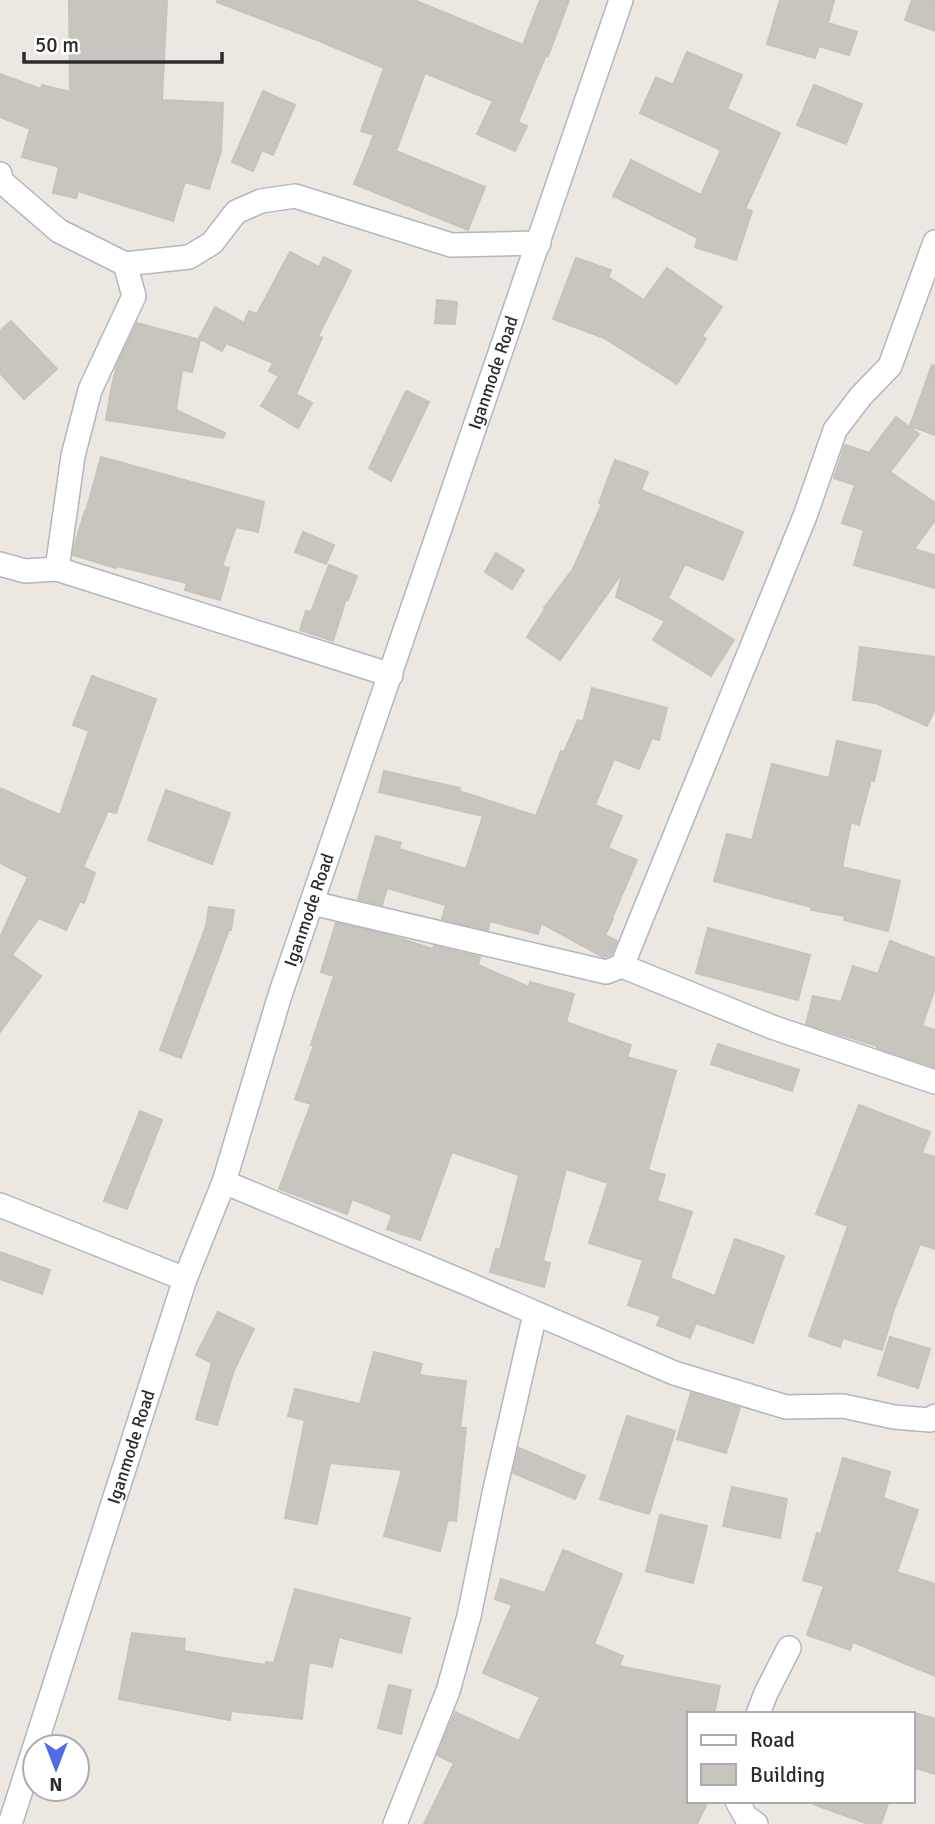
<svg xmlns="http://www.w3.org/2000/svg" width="935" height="1824" font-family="Signika,sans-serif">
<rect width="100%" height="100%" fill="#ece7e0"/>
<!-- building -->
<path fill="#c8c5be" stroke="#c8c3ba" stroke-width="2" d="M 69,0 L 167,0 L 162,100 L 223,103 L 221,151 L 209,189 L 185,182 L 173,221 L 78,191 L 76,198 L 53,193 L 59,167 L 22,157 L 30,129 L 0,117 L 0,74 L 41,89 L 42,85 L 70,92 Z
M 217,0 L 414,0 L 523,45 L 540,0 L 569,0 L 548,56 L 546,55 L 518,122 L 527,126 L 515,151 L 477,134 L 493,101 L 425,73 L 396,151 L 485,187 L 468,230 L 354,184 L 374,135 L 361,131 L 384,68 L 317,40 L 217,2 Z
M 780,0 L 834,0 L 828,23 L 857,32 L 849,55 L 819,46 L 815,58 L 767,44 Z
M 912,0 L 935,0 L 935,31 L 905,20 Z
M 687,52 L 742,75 L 727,109 L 780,133 L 745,209 L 752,211 L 736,260 L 695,247 L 698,238 L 613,196 L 631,160 L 701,195 L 721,150 L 640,113 L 656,77 L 673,85 Z
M 814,85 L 862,104 L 846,144 L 797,125 Z
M 263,91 L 295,105 L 273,155 L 262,150 L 253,171 L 232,162 Z
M 290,252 L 319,267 L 324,257 L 351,271 L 318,336 L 322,338 L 296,394 L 312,403 L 298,428 L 261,406 L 279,376 L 269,371 L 273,363 L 226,343 L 222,351 L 199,338 L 215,307 L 244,323 L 249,311 L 257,314 Z
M 576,258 L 611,270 L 608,277 L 644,300 L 667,268 L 722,307 L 702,336 L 706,339 L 677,384 L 604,338 L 553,319 Z
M 437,300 L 457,302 L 455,324 L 435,323 Z
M 11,321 L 57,369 L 24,399 L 0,373 L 0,331 Z
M 137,323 L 200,340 L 192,372 L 182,370 L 176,410 L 225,433 L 223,438 L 106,420 L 112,385 L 117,365 Z
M 932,365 L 935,366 L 935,435 L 910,426 Z
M 406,391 L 429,402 L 391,481 L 369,468 Z
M 896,417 L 919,434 L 890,472 L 935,503 L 935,520 L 914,549 L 935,555 L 935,588 L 854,565 L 864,530 L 842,523 L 855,485 L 834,478 L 845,445 L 869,453 Z
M 101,457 L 264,502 L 258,532 L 236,527 L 222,566 L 229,568 L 220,600 L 185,590 L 187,583 L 117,566 L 116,568 L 73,555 L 75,543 L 85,511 L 86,511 Z
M 615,460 L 648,472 L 641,490 L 743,532 L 723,580 L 685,564 L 668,598 L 734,640 L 711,676 L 653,640 L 665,621 L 616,597 L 623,572 L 560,660 L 527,637 L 545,609 L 544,608 L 573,569 L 602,504 L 599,503 Z
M 303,532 L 334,545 L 326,564 L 295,552 Z
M 496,553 L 524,570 L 512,589 L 485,572 Z
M 329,565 L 357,576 L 348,600 L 346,599 L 333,641 L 300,630 L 306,611 L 311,612 Z
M 860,647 L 935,657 L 935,709 L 927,726 L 876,703 L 853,700 Z
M 92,676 L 156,699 L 116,813 L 108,811 L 83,867 L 95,873 L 84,903 L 80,901 L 66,930 L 39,918 L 12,955 L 41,976 L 0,1032 L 0,937 L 28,877 L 0,863 L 0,788 L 60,815 L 89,731 L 73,725 Z
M 592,688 L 667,708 L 659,740 L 652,738 L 639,769 L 614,759 L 595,805 L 622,816 L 608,848 L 637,860 L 612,918 L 613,919 L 605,935 L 617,941 L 611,955 L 603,957 L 541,923 L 538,934 L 490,921 L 488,930 L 442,919 L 446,905 L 387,888 L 382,905 L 358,899 L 376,836 L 401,843 L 399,849 L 466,869 L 483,816 L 379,792 L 384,771 L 460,788 L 459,791 L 536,816 L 561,751 L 564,752 L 578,720 L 583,722 Z
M 837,741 L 881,751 L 874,781 L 871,780 L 859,825 L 851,822 L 842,867 L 900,881 L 888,931 L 844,920 L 845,916 L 811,910 L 811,907 L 714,881 L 727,834 L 752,840 L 772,764 L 829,778 Z
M 166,790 L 230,813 L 212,864 L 148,840 Z
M 209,907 L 234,910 L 231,930 L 229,930 L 181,1058 L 160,1050 L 206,926 Z
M 336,923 L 389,935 L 433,949 L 434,946 L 480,957 L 478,965 L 529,987 L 530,982 L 574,994 L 566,1022 L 631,1045 L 627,1057 L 676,1071 L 648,1170 L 665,1175 L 657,1201 L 692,1212 L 670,1278 L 715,1296 L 735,1239 L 784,1256 L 753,1343 L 696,1323 L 690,1338 L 657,1325 L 661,1316 L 628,1305 L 643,1260 L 589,1243 L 608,1183 L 566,1169 L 543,1261 L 550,1263 L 544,1287 L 490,1272 L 496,1249 L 500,1250 L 519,1175 L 452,1152 L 420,1240 L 387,1229 L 392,1215 L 352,1199 L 347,1214 L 279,1189 L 311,1104 L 295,1099 L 314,1045 L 311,1045 L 334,976 L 321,972 Z
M 708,928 L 810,955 L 798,1000 L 696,973 Z
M 890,941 L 935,958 L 935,988 L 922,1026 L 935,1030 L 935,1067 L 877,1048 L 877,1046 L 806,1024 L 813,996 L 841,1002 L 853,966 L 878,974 Z
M 718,1044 L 799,1070 L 792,1091 L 711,1064 Z
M 859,1105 L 930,1132 L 922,1153 L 935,1157 L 935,1249 L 920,1244 L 894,1309 L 882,1350 L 843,1338 L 840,1347 L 809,1336 L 848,1226 L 816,1214 Z
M 140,1111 L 162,1120 L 127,1209 L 104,1201 Z
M 0,1252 L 50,1270 L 42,1294 L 0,1279 Z
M 218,1312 L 254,1329 L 234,1370 L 217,1425 L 196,1419 L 212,1363 L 196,1355 Z
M 890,1337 L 930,1349 L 918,1388 L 878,1375 Z
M 374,1352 L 422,1364 L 419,1375 L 466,1381 L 460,1428 L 466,1428 L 456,1521 L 448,1520 L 440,1551 L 384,1536 L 402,1470 L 330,1463 L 317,1524 L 285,1518 L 305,1420 L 288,1416 L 295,1389 L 360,1404 Z
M 691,1393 L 740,1408 L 726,1453 L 677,1439 Z
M 627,1416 L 675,1431 L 649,1514 L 600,1499 Z
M 519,1448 L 585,1476 L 575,1499 L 513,1473 Z
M 843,1458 L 890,1472 L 883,1498 L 918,1510 L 897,1572 L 935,1584 L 935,1676 L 853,1642 L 850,1650 L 807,1635 L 824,1586 L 803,1580 L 817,1533 L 821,1534 Z
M 732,1487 L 787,1499 L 780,1538 L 723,1526 Z
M 660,1515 L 707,1526 L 693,1583 L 646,1571 Z
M 563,1550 L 622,1574 L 594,1644 L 623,1656 L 619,1666 L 720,1686 L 714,1714 L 688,1714 L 688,1801 L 708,1801 L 697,1824 L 424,1824 L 454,1763 L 437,1755 L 455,1712 L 519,1741 L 540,1697 L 483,1673 L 512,1605 L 495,1599 L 501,1579 L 545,1593 Z
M 295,1589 L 410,1618 L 401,1653 L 339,1637 L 332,1667 L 309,1662 L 302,1719 L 231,1711 L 230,1720 L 119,1699 L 132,1633 L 185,1639 L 184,1651 L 265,1665 L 266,1662 L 274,1663 Z
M 389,1685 L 411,1690 L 401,1734 L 378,1728 Z
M 912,1712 L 935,1719 L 935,1774 L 912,1767 Z
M 813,1801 L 889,1801 L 881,1824 L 868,1824 L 813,1804 Z"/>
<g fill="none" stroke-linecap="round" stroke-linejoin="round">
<defs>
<g id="minor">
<path d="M 0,174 L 1,181 L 59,231 L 125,264 L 189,257 L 212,243 L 236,212 L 261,201 L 295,196 L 451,245 L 539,243"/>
<path d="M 0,564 L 25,571 L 57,569 L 391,675"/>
<path d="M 57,569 L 73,456 L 90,390 L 134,296 L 125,264"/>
<path d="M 312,903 L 606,972 L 622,966 L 772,1027 L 935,1082"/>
<path d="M 622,966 L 805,516 L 835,430 L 861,396 L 890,366 L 935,242"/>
<path d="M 224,1182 L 473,1286 L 674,1373 L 786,1407 L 843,1406 L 894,1417 L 930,1420 L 935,1416"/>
<path d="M 0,1205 L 185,1279"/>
<path d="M 758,1714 L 766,1693 L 789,1648"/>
<path d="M 737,1801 L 746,1817 L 756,1824"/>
<path id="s1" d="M 10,1824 L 185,1279 L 224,1182 L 280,995 L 621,0"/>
<path d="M 395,1824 L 448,1691 L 469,1616 L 495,1489 L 535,1314"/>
</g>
</defs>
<!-- minor casing -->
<use href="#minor" stroke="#b3b6be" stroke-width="26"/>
<!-- minor -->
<use href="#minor" stroke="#fff" stroke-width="23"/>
</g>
<g text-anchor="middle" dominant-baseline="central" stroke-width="7" stroke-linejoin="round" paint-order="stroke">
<!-- street labels -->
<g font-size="18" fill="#2c2c2c" stroke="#fff">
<text stroke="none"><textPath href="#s1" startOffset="1530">Iganmode Road</textPath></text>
<text stroke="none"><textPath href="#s1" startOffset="962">Iganmode Road</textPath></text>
<text stroke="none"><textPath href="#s1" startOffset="396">Iganmode Road</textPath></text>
</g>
</g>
<!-- legend -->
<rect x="687" y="1712" width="228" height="91" fill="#ffffff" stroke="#ababab" stroke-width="2"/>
<rect x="701" y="1735" width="35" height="10" fill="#ffffff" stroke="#ababab" stroke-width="2"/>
<text x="750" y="1747" font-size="21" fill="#2c2c2c">Road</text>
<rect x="701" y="1764" width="35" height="21" fill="#c8c5be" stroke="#ababab" stroke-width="2"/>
<text x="750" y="1782" font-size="21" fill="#2c2c2c">Building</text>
<!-- north arrow -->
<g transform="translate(56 1768) rotate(180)"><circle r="33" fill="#ffffff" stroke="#ababab" stroke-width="2"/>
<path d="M0-5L12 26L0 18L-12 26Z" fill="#506ce9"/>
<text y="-10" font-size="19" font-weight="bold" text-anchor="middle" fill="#2c2c2c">N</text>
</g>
<!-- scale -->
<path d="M24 52v10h198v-10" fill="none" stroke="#2c2c2c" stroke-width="3.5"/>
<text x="35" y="52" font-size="21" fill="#2c2c2c" stroke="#ffffff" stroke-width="5" paint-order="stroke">50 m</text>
</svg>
